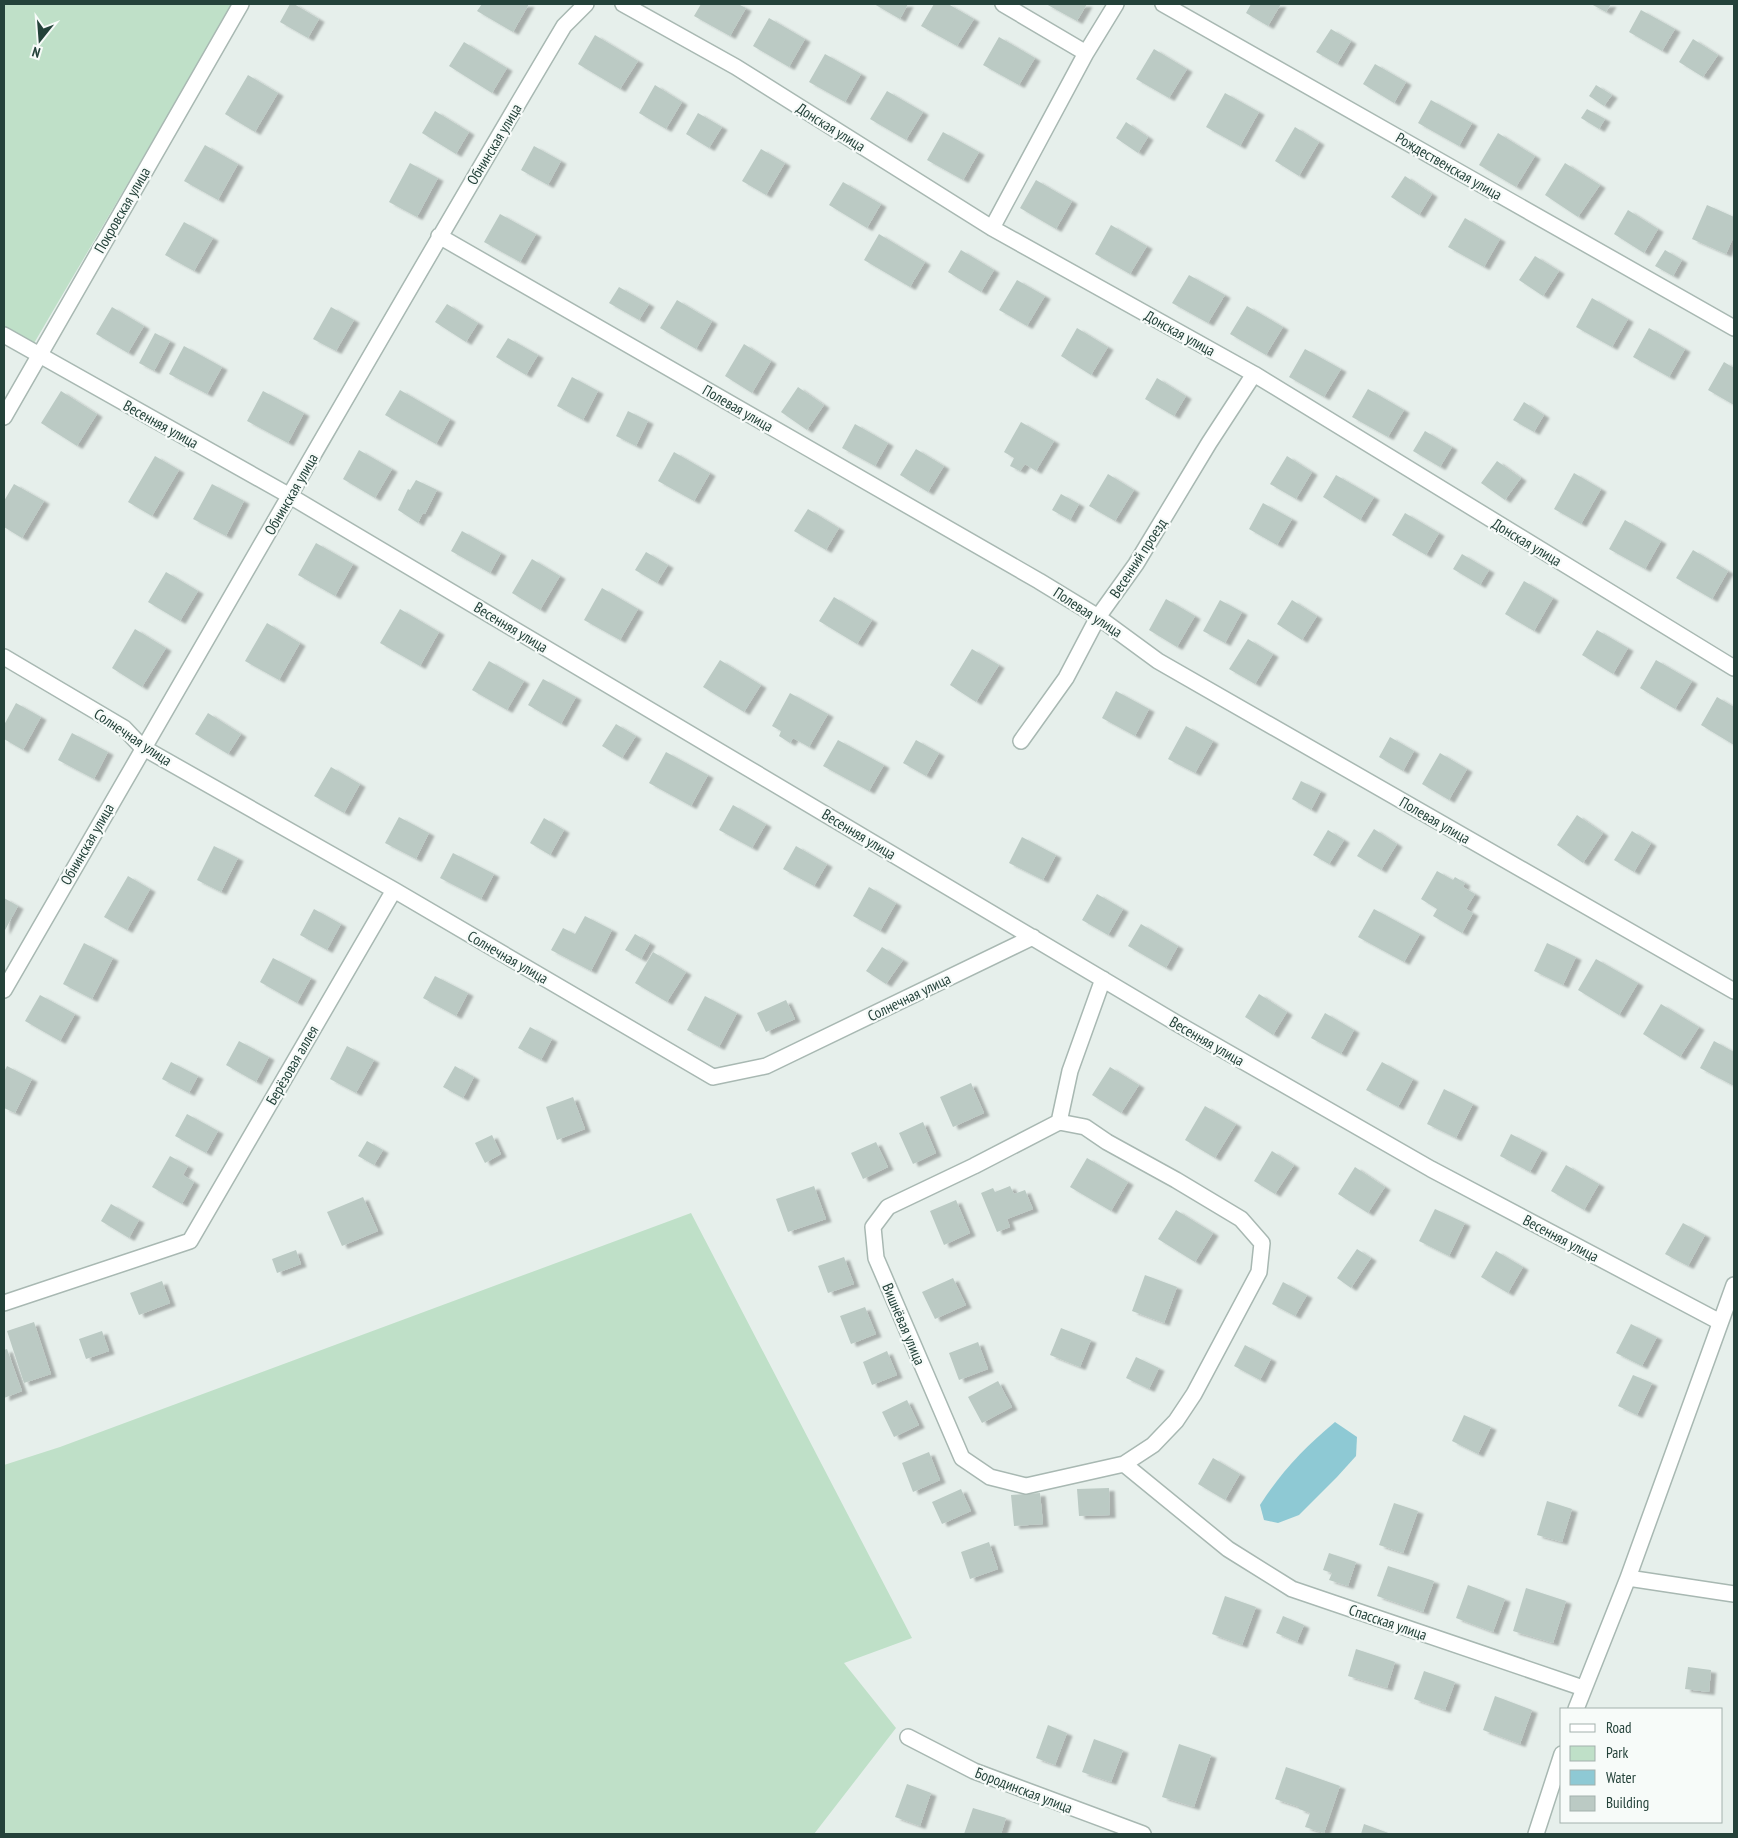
<svg xmlns="http://www.w3.org/2000/svg" width="1738" height="1838" font-family="'PT Sans Narrow',sans-serif">
<defs>
<filter id="shadow"><feDropShadow dx="5.5" dy="3" stdDeviation="1" flood-color="#0004"/></filter>
</defs>
<rect width="100%" height="100%" fill="#e6efeb"/>
<!-- green -->
<path fill="#bfe0c8" d="M 4,4 L 233,4 L 30,350 L 4,336 Z
M 691,1213 L 912,1638 L 844,1663 L 896,1728 L 814,1834 L 4,1834 L 4,1465 L 60,1447 Z"/>
<!-- water -->
<path fill="#8ec9d4" d="M 1335,1422 L 1357,1437 L 1356,1456 L 1337,1477 L 1299,1515 L 1278,1523 L 1264,1520 L 1260,1505 C 1281,1472 1305,1447 1335,1422 Z"/>
<!-- building -->
<path fill="#bbcac4" filter="url(#shadow)" d="M 290,4 L 294,4 L 319,19 L 308,38 L 280,22 Z
M 482,4 L 529,4 L 513,32 L 477,11 Z
M 701,4 L 738,4 L 746,8 L 730,36 L 694,16 Z
M 874,4 L 908,4 L 900,19 Z
M 934,4 L 948,4 L 974,19 L 957,46 L 921,26 Z
M 1046,4 L 1087,4 L 1077,21 Z
M 1251,4 L 1281,4 L 1268,26 L 1246,13 Z
M 1591,4 L 1611,4 L 1606,12 Z
M 1641,10 L 1675,29 L 1662,51 L 1629,32 Z
M 769,18 L 805,39 L 789,67 L 753,46 Z
M 1331,29 L 1351,41 L 1337,64 L 1316,52 Z
M 595,35 L 638,61 L 620,89 L 578,64 Z
M 999,37 L 1035,58 L 1019,85 L 983,65 Z
M 1693,39 L 1718,55 L 1703,77 L 1679,62 Z
M 464,42 L 507,68 L 492,93 L 449,66 Z
M 1154,49 L 1187,69 L 1169,98 L 1136,79 Z
M 825,54 L 861,74 L 845,102 L 809,82 Z
M 1375,64 L 1406,82 L 1394,103 L 1363,84 Z
M 248,75 L 278,93 L 255,132 L 225,114 Z
M 655,85 L 682,102 L 666,129 L 639,113 Z
M 1596,85 L 1612,95 L 1604,106 L 1589,96 Z
M 887,91 L 923,112 L 906,140 L 870,119 Z
M 1225,93 L 1259,112 L 1240,146 L 1206,127 Z
M 1431,100 L 1472,123 L 1459,146 L 1418,123 Z
M 1587,109 L 1605,119 L 1599,129 L 1581,118 Z
M 435,111 L 469,132 L 456,154 L 422,133 Z
M 698,113 L 722,127 L 709,148 L 686,134 Z
M 1126,122 L 1148,137 L 1138,153 L 1116,138 Z
M 1295,127 L 1319,142 L 1299,176 L 1275,161 Z
M 943,132 L 979,152 L 963,180 L 927,160 Z
M 1498,133 L 1535,156 L 1516,187 L 1479,165 Z
M 205,145 L 238,164 L 218,200 L 184,181 Z
M 534,146 L 561,161 L 548,185 L 521,170 Z
M 761,149 L 785,163 L 766,195 L 742,181 Z
M 410,163 L 438,178 L 417,217 L 389,202 Z
M 1565,163 L 1600,185 L 1578,217 L 1545,195 Z
M 1405,176 L 1432,194 L 1419,215 L 1391,197 Z
M 1036,180 L 1072,201 L 1056,229 L 1020,208 Z
M 843,182 L 881,204 L 867,228 L 829,205 Z
M 1707,205 L 1734,217 L 1734,236 L 1726,254 L 1692,239 Z
M 1628,210 L 1658,229 L 1644,253 L 1614,234 Z
M 500,214 L 536,234 L 520,262 L 484,242 Z
M 1465,218 L 1500,239 L 1484,267 L 1448,247 Z
M 184,222 L 213,238 L 194,271 L 165,255 Z
M 1111,225 L 1147,246 L 1130,274 L 1095,254 Z
M 879,234 L 925,262 L 910,287 L 864,260 Z
M 961,250 L 994,270 L 981,292 L 948,272 Z
M 1665,250 L 1682,260 L 1673,276 L 1655,266 Z
M 1535,256 L 1559,271 L 1543,296 L 1519,280 Z
M 1189,275 L 1225,295 L 1208,323 L 1172,303 Z
M 1017,280 L 1045,296 L 1027,326 L 999,310 Z
M 619,287 L 649,304 L 639,320 L 609,303 Z
M 1592,298 L 1628,319 L 1612,347 L 1576,327 Z
M 677,300 L 712,321 L 696,349 L 660,328 Z
M 447,304 L 478,323 L 466,342 L 435,322 Z
M 1247,306 L 1283,327 L 1266,355 L 1230,334 Z
M 112,307 L 144,326 L 128,353 L 96,334 Z
M 331,307 L 354,320 L 336,351 L 313,339 Z
M 1077,328 L 1108,347 L 1091,375 L 1061,356 Z
M 1649,328 L 1685,349 L 1669,377 L 1633,357 Z
M 155,333 L 170,341 L 154,371 L 139,363 Z
M 508,338 L 538,355 L 526,375 L 496,357 Z
M 744,344 L 771,361 L 752,393 L 725,376 Z
M 184,346 L 222,367 L 207,394 L 169,374 Z
M 1305,349 L 1341,369 L 1324,397 L 1289,377 Z
M 1724,362 L 1734,368 L 1734,405 L 1708,390 Z
M 572,377 L 598,391 L 583,420 L 557,406 Z
M 1157,378 L 1186,396 L 1174,416 L 1145,399 Z
M 798,387 L 824,405 L 807,430 L 781,412 Z
M 1368,389 L 1404,410 L 1388,437 L 1352,417 Z
M 400,390 L 450,419 L 436,444 L 385,415 Z
M 61,391 L 97,414 L 77,446 L 41,423 Z
M 263,391 L 304,413 L 288,443 L 247,421 Z
M 1524,402 L 1544,415 L 1534,432 L 1513,420 Z
M 628,411 L 648,421 L 636,446 L 616,436 Z
M 1021,422 L 1054,441 L 1036,471 L 1025,464 L 1020,471 L 1010,466 L 1014,458 L 1004,452 Z
M 855,424 L 888,443 L 875,466 L 842,448 Z
M 1425,431 L 1452,447 L 1440,467 L 1413,451 Z
M 916,449 L 944,466 L 928,492 L 900,475 Z
M 359,450 L 392,469 L 375,498 L 343,479 Z
M 674,452 L 710,473 L 694,501 L 658,481 Z
M 155,456 L 179,470 L 152,516 L 128,502 Z
M 1287,456 L 1312,472 L 1296,499 L 1270,484 Z
M 1497,461 L 1521,478 L 1505,500 L 1481,483 Z
M 1574,473 L 1601,489 L 1581,524 L 1554,509 Z
M 1108,474 L 1134,490 L 1115,521 L 1089,506 Z
M 1336,475 L 1374,497 L 1360,520 L 1323,497 Z
M 416,480 L 437,490 L 425,514 L 423,513 L 418,523 L 398,510 L 408,489 L 410,490 Z
M 14,484 L 44,501 L 22,538 L 4,527 L 4,501 Z
M 212,484 L 244,501 L 226,536 L 193,519 Z
M 1061,494 L 1079,504 L 1070,520 L 1052,510 Z
M 1263,503 L 1292,519 L 1277,545 L 1249,529 Z
M 808,509 L 839,528 L 826,550 L 794,531 Z
M 1405,513 L 1439,533 L 1426,555 L 1392,535 Z
M 1625,520 L 1661,541 L 1645,569 L 1609,549 Z
M 462,531 L 501,553 L 490,573 L 451,551 Z
M 316,543 L 353,564 L 335,596 L 298,575 Z
M 1693,550 L 1728,571 L 1712,599 L 1676,578 Z
M 646,552 L 668,565 L 657,583 L 635,570 Z
M 1462,554 L 1489,570 L 1480,585 L 1453,569 Z
M 532,559 L 560,576 L 540,610 L 512,593 Z
M 166,572 L 198,591 L 180,621 L 148,602 Z
M 1524,581 L 1553,598 L 1534,631 L 1505,614 Z
M 602,588 L 638,609 L 620,640 L 584,620 Z
M 834,597 L 872,620 L 857,644 L 819,621 Z
M 1166,599 L 1195,616 L 1177,647 L 1149,630 Z
M 1220,600 L 1242,612 L 1225,643 L 1203,631 Z
M 1292,600 L 1317,616 L 1302,640 L 1277,624 Z
M 400,609 L 439,632 L 420,666 L 380,643 Z
M 267,623 L 300,643 L 279,680 L 245,661 Z
M 135,629 L 166,648 L 142,687 L 112,668 Z
M 1597,630 L 1628,648 L 1613,674 L 1582,655 Z
M 1248,639 L 1273,654 L 1255,684 L 1229,669 Z
M 972,649 L 999,665 L 976,702 L 950,685 Z
M 720,660 L 761,685 L 744,712 L 703,687 Z
M 1656,660 L 1692,681 L 1675,709 L 1640,688 Z
M 489,661 L 524,681 L 507,710 L 472,690 Z
M 543,679 L 576,697 L 561,724 L 528,705 Z
M 1116,691 L 1149,709 L 1135,736 L 1102,718 Z
M 790,693 L 828,714 L 809,747 L 793,738 L 790,743 L 779,736 L 781,731 L 772,726 Z
M 1717,697 L 1734,707 L 1734,745 L 1701,725 Z
M 16,703 L 41,717 L 23,750 L 4,739 L 4,725 Z
M 208,713 L 241,734 L 228,754 L 195,734 Z
M 616,724 L 636,736 L 622,758 L 602,746 Z
M 1186,726 L 1213,741 L 1195,773 L 1168,759 Z
M 72,733 L 108,752 L 94,779 L 58,760 Z
M 1390,737 L 1414,751 L 1403,771 L 1379,757 Z
M 838,740 L 884,765 L 869,791 L 823,766 Z
M 916,740 L 939,753 L 926,776 L 903,763 Z
M 666,752 L 708,775 L 691,806 L 649,783 Z
M 1440,753 L 1467,769 L 1449,800 L 1422,784 Z
M 331,767 L 360,784 L 344,813 L 314,796 Z
M 1301,781 L 1321,791 L 1311,810 L 1292,799 Z
M 733,805 L 766,824 L 752,848 L 719,830 Z
M 1577,815 L 1603,833 L 1583,863 L 1557,845 Z
M 399,817 L 429,833 L 416,859 L 385,843 Z
M 544,818 L 564,830 L 550,855 L 530,843 Z
M 1374,829 L 1397,844 L 1381,870 L 1357,856 Z
M 1328,830 L 1344,840 L 1329,864 L 1313,855 Z
M 1632,831 L 1651,843 L 1634,872 L 1614,860 Z
M 1022,837 L 1056,855 L 1043,880 L 1009,863 Z
M 214,846 L 238,858 L 221,892 L 197,880 Z
M 796,846 L 827,864 L 814,886 L 783,869 Z
M 453,853 L 494,874 L 481,899 L 440,878 Z
M 1437,871 L 1453,880 L 1455,877 L 1465,883 L 1463,887 L 1475,894 L 1466,909 L 1473,913 L 1462,933 L 1433,916 L 1437,909 L 1421,899 Z
M 128,876 L 150,889 L 127,930 L 104,917 Z
M 869,887 L 896,903 L 880,931 L 853,916 Z
M 1097,894 L 1123,909 L 1108,935 L 1082,920 Z
M 4,898 L 18,906 L 4,932 Z
M 314,909 L 341,924 L 327,950 L 300,935 Z
M 1374,909 L 1420,934 L 1404,962 L 1358,937 Z
M 585,916 L 612,930 L 591,971 L 551,950 L 563,928 L 575,934 Z
M 1141,924 L 1178,946 L 1166,968 L 1128,946 Z
M 635,934 L 650,943 L 641,959 L 625,950 Z
M 84,943 L 113,958 L 92,999 L 63,984 Z
M 1547,943 L 1576,957 L 1563,985 L 1534,971 Z
M 882,947 L 903,960 L 886,984 L 866,971 Z
M 653,952 L 686,972 L 667,1002 L 635,983 Z
M 273,958 L 311,978 L 297,1003 L 260,982 Z
M 1596,959 L 1638,983 L 1619,1015 L 1578,990 Z
M 435,976 L 468,993 L 456,1016 L 423,998 Z
M 1259,994 L 1287,1012 L 1273,1035 L 1245,1017 Z
M 40,995 L 75,1014 L 60,1041 L 25,1021 Z
M 705,996 L 737,1013 L 719,1047 L 687,1030 Z
M 786,1000 L 795,1019 L 766,1032 L 757,1013 Z
M 1661,1004 L 1699,1027 L 1680,1057 L 1643,1034 Z
M 1325,1013 L 1354,1030 L 1341,1054 L 1311,1038 Z
M 530,1027 L 552,1039 L 541,1060 L 518,1048 Z
M 239,1041 L 269,1057 L 256,1082 L 226,1065 Z
M 1714,1041 L 1734,1052 L 1734,1086 L 1700,1068 Z
M 347,1046 L 374,1060 L 356,1093 L 330,1079 Z
M 171,1062 L 198,1076 L 189,1093 L 162,1079 Z
M 1382,1062 L 1413,1079 L 1398,1107 L 1366,1090 Z
M 7,1066 L 32,1079 L 15,1113 L 4,1108 L 4,1072 Z
M 455,1066 L 474,1077 L 463,1098 L 443,1087 Z
M 1110,1067 L 1139,1085 L 1121,1113 L 1092,1095 Z
M 971,1083 L 984,1113 L 953,1127 L 940,1097 Z
M 1444,1089 L 1473,1104 L 1456,1138 L 1427,1124 Z
M 573,1097 L 585,1129 L 557,1140 L 546,1107 Z
M 1205,1106 L 1236,1124 L 1215,1158 L 1185,1140 Z
M 187,1114 L 218,1131 L 206,1153 L 175,1136 Z
M 923,1122 L 936,1153 L 913,1164 L 899,1133 Z
M 1511,1134 L 1542,1150 L 1530,1172 L 1500,1156 Z
M 492,1135 L 501,1154 L 485,1163 L 475,1143 Z
M 367,1141 L 383,1150 L 374,1165 L 358,1156 Z
M 876,1142 L 888,1167 L 863,1179 L 851,1153 Z
M 1272,1151 L 1294,1165 L 1275,1194 L 1254,1181 Z
M 170,1156 L 188,1166 L 183,1175 L 194,1182 L 182,1204 L 152,1187 Z
M 1087,1158 L 1128,1182 L 1111,1211 L 1070,1187 Z
M 1566,1165 L 1599,1184 L 1584,1210 L 1551,1191 Z
M 1355,1167 L 1385,1187 L 1368,1213 L 1338,1194 Z
M 814,1186 L 826,1219 L 788,1232 L 776,1199 Z
M 1010,1186 L 1014,1194 L 1025,1190 L 1033,1209 L 1007,1219 L 1010,1227 L 997,1232 L 981,1193 L 993,1188 L 995,1192 Z
M 363,1197 L 378,1231 L 342,1246 L 327,1212 Z
M 956,1200 L 970,1233 L 944,1245 L 930,1211 Z
M 111,1204 L 139,1220 L 129,1238 L 101,1221 Z
M 1435,1209 L 1465,1223 L 1449,1256 L 1419,1241 Z
M 1176,1210 L 1213,1233 L 1195,1262 L 1158,1239 Z
M 1683,1223 L 1705,1235 L 1688,1266 L 1665,1254 Z
M 1357,1249 L 1371,1258 L 1351,1288 L 1337,1278 Z
M 296,1250 L 301,1264 L 277,1273 L 272,1259 Z
M 1496,1251 L 1523,1267 L 1508,1293 L 1481,1277 Z
M 844,1257 L 854,1284 L 828,1293 L 818,1266 Z
M 1145,1275 L 1177,1287 L 1164,1323 L 1132,1311 Z
M 953,1278 L 966,1305 L 935,1319 L 922,1292 Z
M 162,1281 L 170,1303 L 139,1315 L 130,1293 Z
M 1283,1282 L 1307,1295 L 1295,1316 L 1272,1304 Z
M 865,1307 L 876,1334 L 851,1344 L 840,1316 Z
M 34,1322 L 51,1374 L 24,1383 L 7,1331 Z
M 1631,1324 L 1657,1337 L 1642,1366 L 1616,1353 Z
M 1061,1328 L 1091,1340 L 1080,1367 L 1050,1355 Z
M 102,1331 L 109,1351 L 86,1359 L 79,1339 Z
M 978,1342 L 988,1369 L 959,1380 L 949,1353 Z
M 1245,1345 L 1271,1359 L 1260,1380 L 1234,1366 Z
M 7,1349 L 22,1391 L 4,1398 L 4,1350 Z
M 887,1351 L 897,1375 L 872,1385 L 863,1362 Z
M 1136,1357 L 1159,1368 L 1149,1389 L 1126,1378 Z
M 1633,1375 L 1652,1383 L 1637,1415 L 1618,1406 Z
M 998,1381 L 1012,1407 L 982,1423 L 968,1397 Z
M 907,1400 L 919,1425 L 894,1437 L 882,1412 Z
M 1464,1415 L 1491,1427 L 1478,1454 L 1452,1441 Z
M 929,1452 L 940,1480 L 913,1492 L 902,1463 Z
M 1213,1458 L 1240,1474 L 1225,1500 L 1198,1484 Z
M 1109,1488 L 1110,1515 L 1079,1516 L 1077,1489 Z
M 961,1489 L 971,1511 L 942,1524 L 932,1502 Z
M 1040,1493 L 1043,1524 L 1014,1526 L 1011,1495 Z
M 1547,1501 L 1572,1509 L 1562,1542 L 1537,1535 Z
M 1394,1503 L 1418,1511 L 1403,1553 L 1379,1545 Z
M 989,1542 L 998,1569 L 970,1579 L 961,1552 Z
M 1329,1553 L 1356,1562 L 1348,1586 L 1329,1580 L 1332,1573 L 1323,1570 Z
M 1388,1566 L 1434,1581 L 1423,1612 L 1377,1596 Z
M 1468,1585 L 1505,1599 L 1493,1632 L 1456,1618 Z
M 1526,1588 L 1566,1601 L 1553,1643 L 1513,1631 Z
M 1225,1596 L 1256,1607 L 1242,1645 L 1212,1634 Z
M 1283,1616 L 1304,1625 L 1297,1642 L 1276,1633 Z
M 1356,1649 L 1395,1662 L 1387,1688 L 1348,1676 Z
M 1688,1667 L 1711,1670 L 1709,1692 L 1685,1689 Z
M 1424,1671 L 1455,1682 L 1445,1710 L 1414,1699 Z
M 1495,1696 L 1532,1710 L 1520,1744 L 1483,1730 Z
M 1048,1725 L 1067,1733 L 1055,1765 L 1036,1758 Z
M 1094,1739 L 1123,1750 L 1111,1782 L 1082,1772 Z
M 1179,1744 L 1211,1755 L 1194,1807 L 1162,1797 Z
M 1286,1767 L 1340,1786 L 1324,1833 L 1305,1827 L 1310,1813 L 1299,1809 L 1299,1807 L 1275,1799 Z
M 907,1784 L 931,1793 L 920,1826 L 895,1817 Z
M 973,1808 L 1006,1818 L 1001,1834 L 964,1834 Z
M 1364,1824 L 1391,1834 L 1361,1834 Z"/>
<g fill="none" stroke-linecap="round" stroke-linejoin="round">
<defs>
<path id="street" d="M 623,4 L 736,67 L 992,228 L 1254,374 L 1734,668
M 1003,4 L 1086,53
M 1163,4 L 1734,328
M 992,228 L 1086,53 L 1116,4
M 439,236 L 1039,581 L 1098,617 L 1158,661 L 1734,991
M 4,335 L 290,496 L 1178,1024 L 1431,1169 L 1720,1322
M 4,417 L 241,4
M 4,657 L 124,728 L 142,747 L 394,890 L 713,1077 L 766,1066 L 1033,937
M 1021,741 L 1066,678 L 1098,617 L 1136,564 L 1209,443 L 1254,374
M 1103,979 L 1070,1071 L 1059,1122 L 1085,1127 L 1107,1142 L 1176,1180 L 1241,1219 L 1262,1243 L 1259,1272 L 1194,1394 L 1176,1421 L 1153,1445 L 1124,1464 L 1228,1549 L 1292,1589 L 1583,1688
M 4,990 C 98,825 194,660 290,495 C 381,338 471,182 564,26 L 586,4
M 1059,1122 L 974,1166 L 888,1207 L 873,1227 L 876,1258 L 962,1458 L 990,1477 L 1026,1486 L 1124,1464
M 4,1303 L 190,1241 L 394,890
M 1628,1578 L 1734,1594
M 1576,1709 L 1628,1578 L 1734,1285
M 908,1737 L 974,1771 L 1143,1834
M 1536,1834 L 1562,1754"/>
</defs>
<!-- street casing -->
<use href="#street" stroke="#a8b8b2" stroke-width="18"/>
<!-- street -->
<use href="#street" stroke="#fff" stroke-width="15"/>
</g>
<g text-anchor="middle" dominant-baseline="central" stroke-width="4.5" stroke-linejoin="round" paint-order="stroke">
<!-- street labels -->
<g font-size="15" fill="#24423a" stroke="#f7fbf9">
<text transform="translate(831 127) rotate(32)">Донская улица</text>
<text transform="translate(494 144) rotate(-59)">Обнинская улица</text>
<text transform="translate(1449 166) rotate(30)">Рождественская улица</text>
<text transform="translate(122 210) rotate(-60)">Покровская улица</text>
<text transform="translate(1180 333) rotate(29)">Донская улица</text>
<text transform="translate(738 408) rotate(30)">Полевая улица</text>
<text transform="translate(161 424) rotate(29)">Весенняя улица</text>
<text transform="translate(291 494) rotate(-60)">Обнинская улица</text>
<text transform="translate(1527 542) rotate(31)">Донская улица</text>
<text transform="translate(1138 558) rotate(-57)">Весенний проезд</text>
<text transform="translate(1088 612) rotate(33)">Полевая улица</text>
<text transform="translate(511 627) rotate(31)">Весенняя улица</text>
<text transform="translate(133 737) rotate(34)">Солнечная улица</text>
<text transform="translate(1435 820) rotate(30)">Полевая улица</text>
<text transform="translate(859 834) rotate(31)">Весенняя улица</text>
<text transform="translate(87 844) rotate(-60)">Обнинская улица</text>
<text transform="translate(508 957) rotate(30)">Солнечная улица</text>
<text transform="translate(909 997) rotate(-26)">Солнечная улица</text>
<text transform="translate(1207 1041) rotate(30)">Весенняя улица</text>
<text transform="translate(292 1065) rotate(-60)">Берёзовая аллея</text>
<text transform="translate(1561 1238) rotate(28)">Весенняя улица</text>
<text transform="translate(904 1324) rotate(67)">Вишнёвая улица</text>
<text transform="translate(1388 1622) rotate(19)">Спасская улица</text>
<text transform="translate(1024 1790) rotate(21)">Бородинская улица</text>
</g>
</g>
<!-- border -->
<rect width="1738" height="1838" fill="none" stroke="#24423a" stroke-width="10"/>
<!-- legend -->
<rect x="1560" y="1708" width="162" height="115" fill="#f7fbf9" stroke="#a3b1ad"/>
<rect x="1570" y="1724" width="25" height="8" fill="#ffffff" stroke="#a3b1ad"/>
<text x="1606" y="1733" font-size="15" fill="#24423a">Road</text>
<rect x="1570" y="1746" width="25" height="15" fill="#bfe0c8" stroke="#a3b1ad"/>
<text x="1606" y="1758" font-size="15" fill="#24423a">Park</text>
<rect x="1570" y="1770" width="25" height="15" fill="#8ec9d4" stroke="#a3b1ad"/>
<text x="1606" y="1783" font-size="15" fill="#24423a">Water</text>
<rect x="1570" y="1796" width="25" height="15" fill="#bbcac4" stroke="#a3b1ad"/>
<text x="1606" y="1808" font-size="15" fill="#24423a">Building</text>
<!-- north arrow -->
<g transform="translate(40 40) rotate(197)" stroke="#f7fbf9" stroke-width="4" paint-order="stroke">
<path d="M0-4L9 19L0 12L-9 19Z" fill="#24423a"/>
<text y="-8" font-size="14" font-weight="bold" text-anchor="middle" fill="#24423a">N</text>
</g>
</svg>
